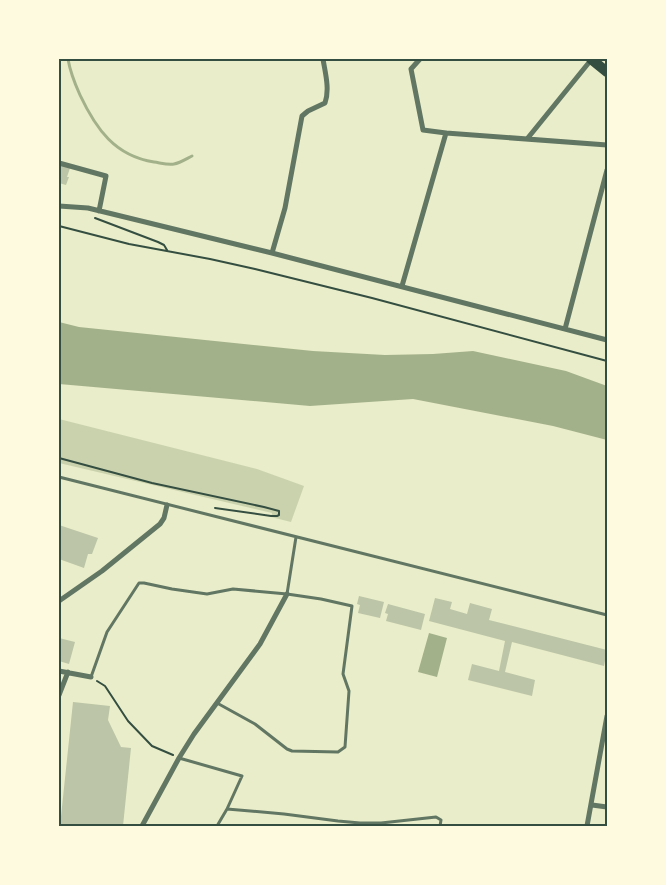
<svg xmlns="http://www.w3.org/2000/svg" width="666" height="885" font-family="Barlow,sans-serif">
<rect width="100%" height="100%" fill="#e9edc9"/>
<!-- green -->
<path fill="#cad2ad" d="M 59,419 L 257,469 L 304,486 L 291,522 L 271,517 L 272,513 L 59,463 Z"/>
<!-- water -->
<path fill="#a3b18a" d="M 59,322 L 79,327 L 313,351 L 385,355 L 433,354 L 473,351 L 566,371 L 607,386 L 607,440 L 553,426 L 413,399 L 310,406 L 59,384 Z
M 429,633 L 447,638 L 437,677 L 418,672 Z"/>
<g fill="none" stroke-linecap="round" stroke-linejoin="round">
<!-- stream -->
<path stroke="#a3b18a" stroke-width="3" d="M 68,59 C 70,71 75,84 80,95 C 96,129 115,156 154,162 C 161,163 168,165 174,164 C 180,163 186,159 192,156"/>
</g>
<!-- building -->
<path fill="#bcc5a7" d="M 59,165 L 70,168 L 67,177 L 69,177 L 66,185 L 59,183 Z
M 59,525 L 98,538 L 92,554 L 88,554 L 84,568 L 59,559 Z
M 359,596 L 384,602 L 380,618 L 358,613 L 360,605 L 357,604 Z
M 435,598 L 452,602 L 450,609 L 467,614 L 470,603 L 492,609 L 489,620 L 607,650 L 604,666 L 512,642 L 505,672 L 535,680 L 532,696 L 468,680 L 472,664 L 499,671 L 505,641 L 429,621 Z
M 388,604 L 425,614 L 421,630 L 386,621 L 388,614 L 385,613 Z
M 59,638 L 75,642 L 69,664 L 59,661 Z
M 73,702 L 110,706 L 108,720 L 121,747 L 131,748 L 123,826 L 60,826 Z"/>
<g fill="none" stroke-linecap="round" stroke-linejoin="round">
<!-- path -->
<path stroke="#344e41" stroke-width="2" d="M 95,218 L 158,242 L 164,245 L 167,250
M 59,226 L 129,244 L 210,259 L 255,269 L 372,298 L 607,361
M 59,458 L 152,483 L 264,507 L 279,511 L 279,515 L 277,516 L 271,516 L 215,508
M 97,681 L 105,686 L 128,721 L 152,746 L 173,755"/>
<!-- service -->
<path stroke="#617663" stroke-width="3" d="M 59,477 L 607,615
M 287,594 L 296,537
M 91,677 L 107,632 L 139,583 L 144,583 L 172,589 L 207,594 L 233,589 L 287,594 L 321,599 L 352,606 L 343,674 L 349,691 L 345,747 L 338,752 L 292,751 L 287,749 L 255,724 L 217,703
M 179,758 L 242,776 L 227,809 L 284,814 L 338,821 L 360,823 L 381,823 L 436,817 L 441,820 L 440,826
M 217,826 L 227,809"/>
<!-- minor -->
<path stroke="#617663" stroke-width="5" d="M 420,59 L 411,69 L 423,130 L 446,133 L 607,145
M 527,139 L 591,60
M 59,163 L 106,176 L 99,211
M 59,206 L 88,208 L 272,253 L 607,340
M 272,253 L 285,208 L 302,116 L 308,111 L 325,103 C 330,89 325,72 323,59
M 402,286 L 446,133
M 565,329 L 607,170
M 59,601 L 102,571 L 160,524 L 164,518 L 167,505
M 59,671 L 91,677
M 59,695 L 68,672
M 592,805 L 607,807
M 142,826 L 179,758 L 194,734 L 260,644 L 287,594
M 587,826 L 607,716"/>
<!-- primary -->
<path stroke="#344e41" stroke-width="10" d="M 591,59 L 607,72"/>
</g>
<!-- border -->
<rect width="666" height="885" fill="none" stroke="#fefae0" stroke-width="120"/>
<rect x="60" y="60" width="546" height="765" fill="none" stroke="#344e41" stroke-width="2"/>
</svg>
